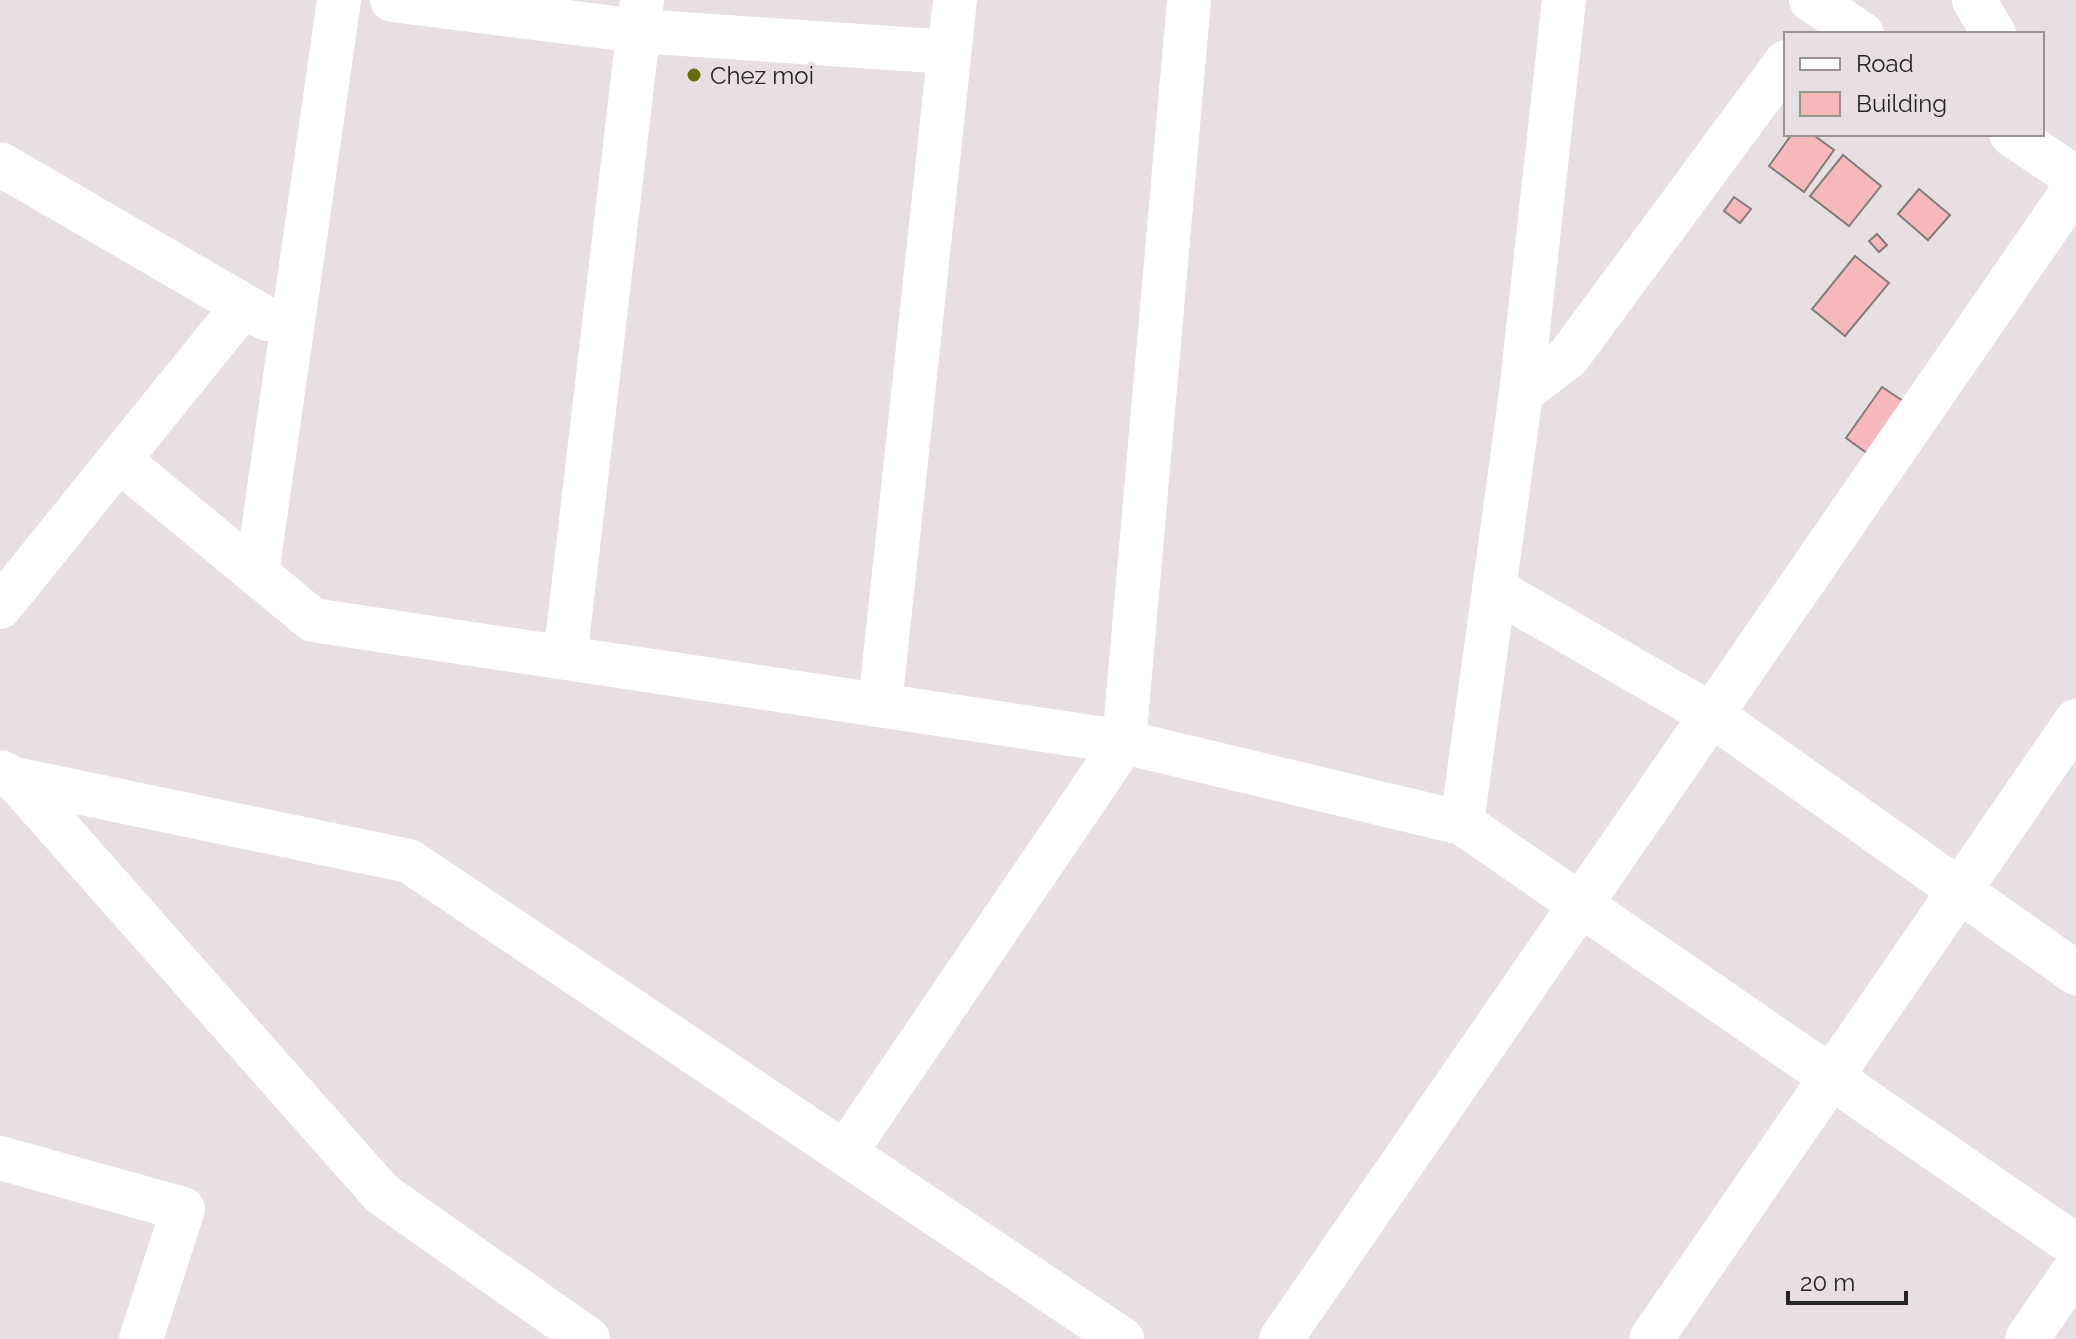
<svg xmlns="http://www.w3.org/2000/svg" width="2076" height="1339" font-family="Raleway,sans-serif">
<rect width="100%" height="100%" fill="#e7dfe2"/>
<!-- building -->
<path fill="#f7b8bc" stroke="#837c7c" stroke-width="2" d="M 1792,134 L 1812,134 L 1834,150 L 1804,192 L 1769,166 Z
M 1843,155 L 1881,186 L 1849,226 L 1810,196 Z
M 1919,189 L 1950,215 L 1928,240 L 1898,214 Z
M 1734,197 L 1751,209 L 1740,223 L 1724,211 Z
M 1877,234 L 1887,245 L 1879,252 L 1869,241 Z
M 1855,256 L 1889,283 L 1845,336 L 1812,309 Z
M 1882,387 L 1915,409 L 1878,461 L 1846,438 Z"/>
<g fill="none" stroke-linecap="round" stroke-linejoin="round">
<!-- minor -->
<path stroke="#fff" stroke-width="44" d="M 392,0 L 638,31 L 949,52
M 1811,0 L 1862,34
M 1974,0 L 1994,34
M 2011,134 L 2076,178
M 0,164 L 267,319
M 1521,393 L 1569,356 L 1786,62
M 119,460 L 313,620 L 1124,742 L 1462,823 L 2076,1246
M 257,573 L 339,0
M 1494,589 L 1712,715 L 2076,973
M 0,607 L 243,306
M 565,658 L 642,0
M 880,705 L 955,0
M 0,772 L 15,779 L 409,861 L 1122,1339
M 15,779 L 382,1194 L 588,1339
M 1462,823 L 1521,393 L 1564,0
M 845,1153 L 1124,742 L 1189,0
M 0,1158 L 183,1209 L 141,1339
M 1281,1339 L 2076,186
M 1651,1339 L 2076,721
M 2027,1339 L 2076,1268"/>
</g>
<!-- markers -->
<circle fill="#666b0d" stroke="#e7dfe2" stroke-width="3" cx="694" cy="75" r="8"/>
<g text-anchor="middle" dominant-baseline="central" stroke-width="8" stroke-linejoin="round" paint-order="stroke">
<!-- poi labels -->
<g font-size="24" fill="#272425" stroke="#e7dfe2" text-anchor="start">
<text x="710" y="75">Chez moi</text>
</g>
</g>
<!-- legend -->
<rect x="1784" y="32" width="260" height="104" fill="#e7dfe2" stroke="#9a9496" stroke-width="2"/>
<rect x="1800" y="58" width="40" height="12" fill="#ffffff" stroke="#9a9496" stroke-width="2"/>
<text x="1856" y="72" font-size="24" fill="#272425">Road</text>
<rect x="1800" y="92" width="40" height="24" fill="#f7b8bc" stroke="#9a9496" stroke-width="2"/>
<text x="1856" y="112" font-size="24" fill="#272425">Building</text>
<!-- scale -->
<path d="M1788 1291v12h118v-12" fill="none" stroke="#272425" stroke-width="4"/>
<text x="1800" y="1291" font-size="24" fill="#272425" stroke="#e7dfe2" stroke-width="6" paint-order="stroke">20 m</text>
</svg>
